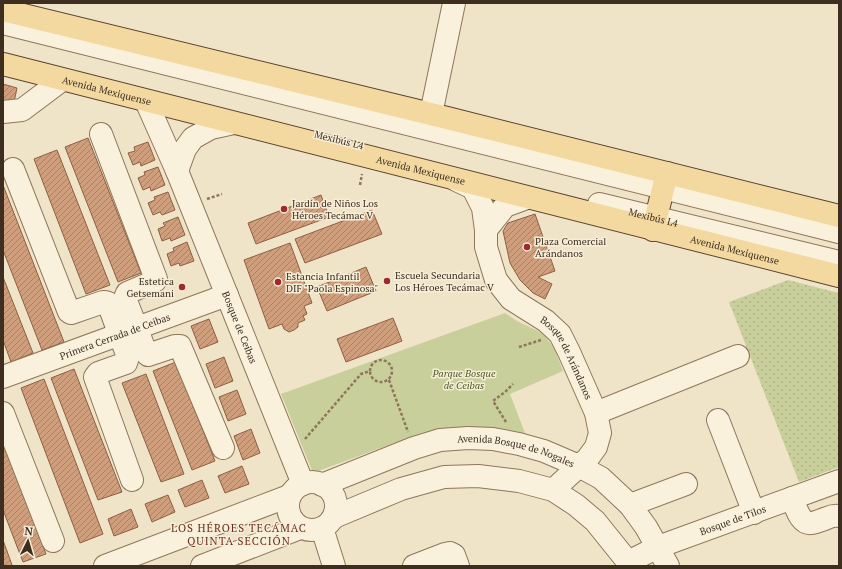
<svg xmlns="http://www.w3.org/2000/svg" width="842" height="569" font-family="'PT Serif',serif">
<defs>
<pattern id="grass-dots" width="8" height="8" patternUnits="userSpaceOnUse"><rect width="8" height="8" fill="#c9cf9b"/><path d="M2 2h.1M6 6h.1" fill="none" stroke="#aeb285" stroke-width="1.8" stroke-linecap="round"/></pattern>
<pattern id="building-hatch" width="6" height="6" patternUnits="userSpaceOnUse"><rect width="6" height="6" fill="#cf9f7d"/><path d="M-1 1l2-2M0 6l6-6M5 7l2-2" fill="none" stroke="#a98266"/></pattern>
</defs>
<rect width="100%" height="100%" fill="#f0e4c8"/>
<!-- grass -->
<path fill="url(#grass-dots)" d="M 788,280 L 839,293 L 839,467 L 799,482 L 729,302 Z"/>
<!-- park -->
<path fill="#c9cf9b" d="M 505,313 L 517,321 L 542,333 L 554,347 L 563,371 L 510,394 L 525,433 L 497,428 L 459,427 L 421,433 L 313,473 L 281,394 Z"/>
<!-- building -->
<path fill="url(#building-hatch)" stroke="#8d5f41" d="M 3,84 L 17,88 L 13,107 L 3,105 Z
M 88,138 L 141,273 L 118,282 L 65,147 Z
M 148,142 L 155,160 L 141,166 L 140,162 L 133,165 L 128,153 L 135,151 L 134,147 Z
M 57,150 L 110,285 L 86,294 L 34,159 Z
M 158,167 L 165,185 L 151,191 L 150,187 L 143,190 L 138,178 L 145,175 L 144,172 Z
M 3,185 L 64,342 L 42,350 L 3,250 Z
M 168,192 L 175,210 L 162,215 L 160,212 L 153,215 L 148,203 L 155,200 L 154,197 Z
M 321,195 L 329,217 L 256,244 L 248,223 Z
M 372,210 L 382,234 L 305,263 L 295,239 Z
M 535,214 L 555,271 L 538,277 L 552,284 L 545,299 L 533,293 L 520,280 L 510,263 L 503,231 L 508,223 Z
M 178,217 L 185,235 L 171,241 L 170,238 L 162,241 L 158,229 L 165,226 L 163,223 Z
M 187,242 L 194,261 L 180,266 L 179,263 L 171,266 L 167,254 L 174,251 L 173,248 Z
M 290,243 L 312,303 L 304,306 L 307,314 L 303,316 L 305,320 L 298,323 L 298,327 L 294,330 L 289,332 L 284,329 L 282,324 L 269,329 L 244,260 Z
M 366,267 L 376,291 L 327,311 L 317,287 Z
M 3,277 L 33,353 L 11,362 L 3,340 Z
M 393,318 L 402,341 L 346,362 L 337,339 Z
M 209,319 L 218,342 L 200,349 L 191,326 Z
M 224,357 L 233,381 L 215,388 L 206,364 Z
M 176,362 L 215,461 L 192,470 L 153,371 Z
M 74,369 L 122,492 L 98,500 L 51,378 Z
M 146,374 L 184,474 L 161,482 L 122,383 Z
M 44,379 L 103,534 L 80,543 L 21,388 Z
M 237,390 L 246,414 L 228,421 L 219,397 Z
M 251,429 L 260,453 L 243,460 L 234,436 Z
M 3,441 L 46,554 L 23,562 L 3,510 Z
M 242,466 L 249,484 L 225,493 L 218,476 Z
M 202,480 L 209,498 L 185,507 L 178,490 Z
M 168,495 L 175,512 L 152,522 L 145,504 Z
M 131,509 L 138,527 L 114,536 L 108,519 Z
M 3,540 L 12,565 L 9,566 L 3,566 Z"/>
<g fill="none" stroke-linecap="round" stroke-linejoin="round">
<defs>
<g id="minor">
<path d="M 3,23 L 839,232"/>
<path id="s1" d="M 146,101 L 177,171 L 303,484"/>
<path d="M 3,112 L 22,110 L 62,80"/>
<path d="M 431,114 L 454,3"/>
<path d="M 101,134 L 156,279 L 155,281 L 127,293 L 125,298 L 146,353 L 148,355 L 175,346 L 180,346 L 223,448"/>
<path d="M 13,169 L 69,312 L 71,313 L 74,312 L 103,302 L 105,302 L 108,303 L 128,357 L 126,363 L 98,373 L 95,377 L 132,480"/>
<path d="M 177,171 L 185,149 L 193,138 L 211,128 L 234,123"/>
<path id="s2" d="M 456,180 L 473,188 L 483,208 L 486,230 L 486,247 L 496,280 L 511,299 L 546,321 L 560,334 L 569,352 L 596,413 L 600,433 L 596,447 L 588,458 L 553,490"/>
<path id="s3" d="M 599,204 L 839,262"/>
<path d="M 486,230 L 505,206 L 527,198"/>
<path id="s4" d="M 3,377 L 227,295"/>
<path d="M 3,413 L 53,541"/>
<path d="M 596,413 L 738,356"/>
<path d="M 718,420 L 754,513"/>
<circle cx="312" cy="506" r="24"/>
<path id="s5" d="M 322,485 L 414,448 L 440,440 L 468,438 L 493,439 L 519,444 L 544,451 L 579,466 L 601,478 L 630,505 L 646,527 L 668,566"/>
<path d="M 792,498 C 796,507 800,525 812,523 C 817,522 822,520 827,518 C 831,516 834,515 839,516"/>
<path d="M 630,505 L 686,484"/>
<path d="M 334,517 L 401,489 L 444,477 L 478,476 L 519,481 L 553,490 L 576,505 L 595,521 L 628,562 L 630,566"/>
<path d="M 322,528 L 334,566"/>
<path id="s6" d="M 628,562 L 658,547 L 839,481"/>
<path d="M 105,566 L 289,496"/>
<path d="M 202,566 L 300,528"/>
<path d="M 414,566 L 445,554 L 450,553 L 454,555 L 458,566"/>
</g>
<g id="major">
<path d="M 3,10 L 447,118 L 839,216"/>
<path id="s7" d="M 3,64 L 839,276"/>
<path d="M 653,230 L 667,173"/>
</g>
</defs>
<!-- minor casing -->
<use href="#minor" stroke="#8d765c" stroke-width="24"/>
<!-- major casing -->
<use href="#major" stroke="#5b4430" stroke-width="24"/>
<!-- path -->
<path stroke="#8d765c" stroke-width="2.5" stroke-dasharray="3 2" stroke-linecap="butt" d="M 360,185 L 362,174
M 207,199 L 222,194
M 519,347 L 541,340
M370 371a11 11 0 1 1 22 0a11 11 0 1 1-22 0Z
M 389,380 L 408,432
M 506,422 L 493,401 L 505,392 L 513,384
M 305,439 L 361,374 L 370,371"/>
<!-- minor -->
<use href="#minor" stroke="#faf1dc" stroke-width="22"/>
<!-- major -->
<use href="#major" stroke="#f3d9a0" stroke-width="22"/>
</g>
<!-- markers -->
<g fill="#9e2a2b" stroke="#f7eed8" stroke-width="1.5">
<circle cx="284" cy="209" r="4"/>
<circle cx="527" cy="247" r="4"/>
<circle cx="387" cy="281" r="4"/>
<circle cx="278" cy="282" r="4"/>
<circle cx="182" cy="287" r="4"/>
</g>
<g text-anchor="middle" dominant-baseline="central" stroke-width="3" stroke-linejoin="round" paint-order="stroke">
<!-- street labels -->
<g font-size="10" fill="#3d2e20" stroke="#f7eed8">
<text stroke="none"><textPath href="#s7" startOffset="107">Avenida Mexiquense</textPath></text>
<text transform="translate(339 140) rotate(14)">Mexibús L4</text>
<text stroke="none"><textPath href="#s7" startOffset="431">Avenida Mexiquense</textPath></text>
<text stroke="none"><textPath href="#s3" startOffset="56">Mexibús L4</textPath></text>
<text stroke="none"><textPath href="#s7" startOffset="755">Avenida Mexiquense</textPath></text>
<text stroke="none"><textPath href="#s1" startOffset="245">Bosque de Ceibas</textPath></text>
<text stroke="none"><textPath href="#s4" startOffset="119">Primera Cerrada de Ceibas</textPath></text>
<text stroke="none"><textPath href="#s2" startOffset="223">Bosque de Arándanos</textPath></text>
<text stroke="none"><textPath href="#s5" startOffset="204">Avenida Bosque de Nogales</textPath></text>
<text stroke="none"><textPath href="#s6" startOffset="113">Bosque de Tilos</textPath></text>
</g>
<!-- poi labels -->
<g font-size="10" fill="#3d2e20" stroke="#f7eed8" text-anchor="start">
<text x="292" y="203">Jardín de Niños Los<tspan x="292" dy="12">Héroes Tecámac V</tspan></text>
<text x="535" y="241">Plaza Comercial<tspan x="535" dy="12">Arándanos</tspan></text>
<text x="395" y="275">Escuela Secundaria<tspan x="395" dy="12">Los Héroes Tecámac V</tspan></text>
<text x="286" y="276">Estancia Infantil<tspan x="286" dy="12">DIF "Paola Espinosa"</tspan></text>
<text x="174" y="281" text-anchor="end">Estetica<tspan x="174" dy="12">Getsemani</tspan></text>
</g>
<!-- park labels -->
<g font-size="10" font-style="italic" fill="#4d5a26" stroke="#f7eed8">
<text x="464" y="373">Parque Bosque<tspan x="464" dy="12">de Ceibas</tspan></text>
</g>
<!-- neighbourhood labels -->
<g font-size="11" letter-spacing="1" fill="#6b2e1e" stroke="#f7eed8">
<text x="239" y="528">LOS HÉROES TECÁMAC<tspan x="239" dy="13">QUINTA SECCIÓN</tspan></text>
</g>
</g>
<!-- border -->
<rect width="842" height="569" fill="none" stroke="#3d2e20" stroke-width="8"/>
<!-- north arrow -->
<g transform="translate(28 541) rotate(5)" stroke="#f7eed8" stroke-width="3" paint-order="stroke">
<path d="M0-3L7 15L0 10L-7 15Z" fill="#3d2e20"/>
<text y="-6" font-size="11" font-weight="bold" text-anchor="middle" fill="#3d2e20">N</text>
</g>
</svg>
